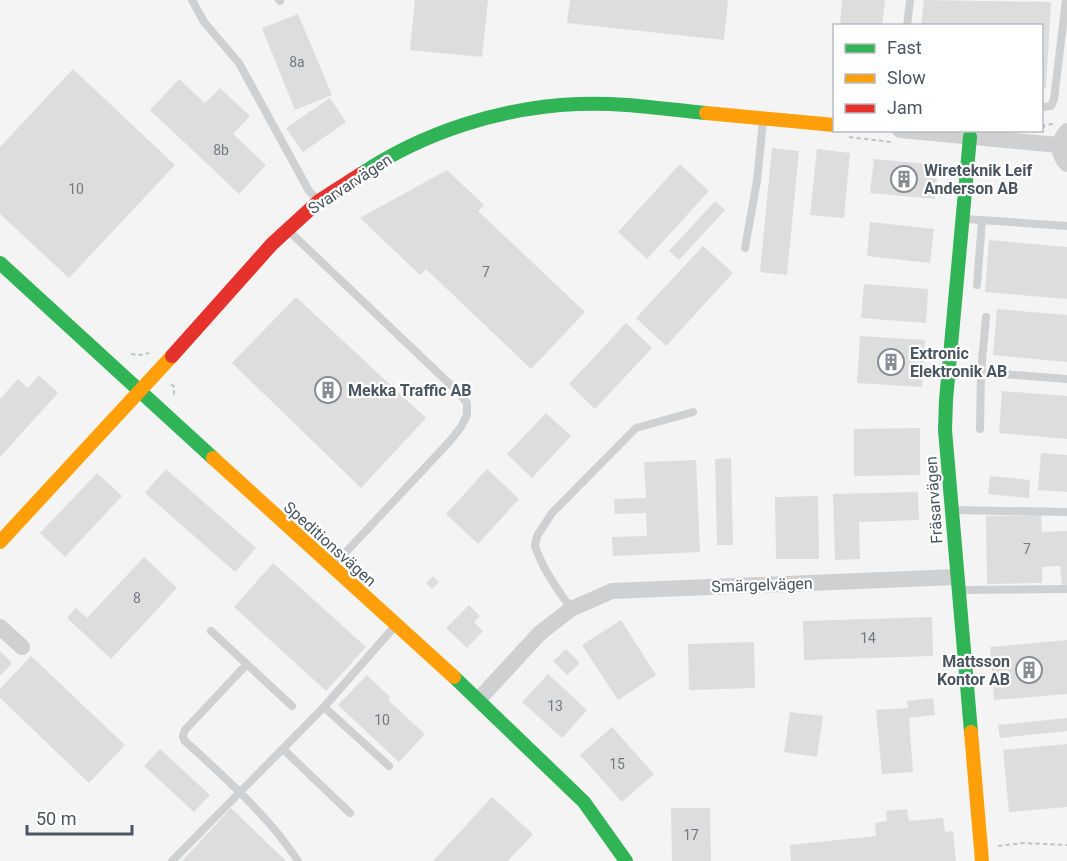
<svg xmlns="http://www.w3.org/2000/svg" width="1067" height="861" font-family="Roboto,sans-serif">
<rect width="100%" height="100%" fill="#f4f4f4"/>
<!-- building -->
<path fill="#ddddde" d="M 415,0 L 488,0 L 482,57 L 410,50 Z
M 570,0 L 728,0 L 724,40 L 567,23 Z
M 842,0 L 885,0 L 882,26 L 840,26 Z
M 924,0 L 1051,2 L 1046,89 L 1042,88 L 1042,26 L 921,26 Z
M 298,14 L 332,95 L 295,110 L 262,28 Z
M 73,69 L 175,165 L 69,278 L 0,214 L 0,147 Z
M 179,79 L 205,103 L 220,88 L 250,116 L 233,134 L 266,165 L 239,194 L 150,110 Z
M 330,98 L 346,122 L 303,152 L 286,128 Z
M 772,148 L 799,151 L 787,275 L 760,272 Z
M 817,149 L 850,153 L 844,218 L 810,215 Z
M 874,159 L 938,165 L 935,199 L 870,193 Z
M 680,164 L 709,191 L 647,259 L 618,232 Z
M 447,170 L 484,205 L 478,211 L 585,312 L 531,369 L 426,269 L 420,275 L 360,218 Z
M 715,201 L 725,210 L 679,260 L 669,251 Z
M 870,222 L 934,229 L 930,263 L 867,256 Z
M 989,240 L 1067,247 L 1067,299 L 985,292 Z
M 703,246 L 733,273 L 666,346 L 636,318 Z
M 864,284 L 928,289 L 926,323 L 861,318 Z
M 296,297 L 426,418 L 361,488 L 232,363 Z
M 997,309 L 1067,315 L 1067,362 L 993,355 Z
M 626,323 L 652,348 L 595,409 L 569,384 Z
M 860,336 L 925,340 L 922,387 L 857,383 Z
M 39,375 L 58,393 L 0,457 L 0,399 L 18,379 L 28,388 Z
M 1002,391 L 1067,396 L 1067,439 L 999,433 Z
M 546,413 L 571,436 L 532,478 L 507,454 Z
M 920,428 L 920,475 L 854,476 L 854,429 Z
M 1041,453 L 1067,455 L 1067,492 L 1038,490 Z
M 731,458 L 733,545 L 717,545 L 715,459 Z
M 696,460 L 700,552 L 613,556 L 612,537 L 647,536 L 646,513 L 615,514 L 614,499 L 646,498 L 644,462 Z
M 166,469 L 256,548 L 235,572 L 145,493 Z
M 487,469 L 519,499 L 478,544 L 446,514 Z
M 97,473 L 122,496 L 65,557 L 40,533 Z
M 990,476 L 1030,480 L 1029,498 L 988,494 Z
M 918,492 L 919,520 L 859,522 L 860,559 L 835,560 L 833,494 Z
M 818,496 L 819,559 L 776,559 L 775,497 Z
M 1041,515 L 1042,532 L 1067,531 L 1067,586 L 1062,586 L 1060,566 L 1042,567 L 1042,583 L 987,584 L 986,516 Z
M 144,557 L 177,588 L 111,659 L 67,618 L 76,608 L 87,618 Z
M 273,563 L 366,647 L 326,691 L 234,607 Z
M 433,576 L 439,582 L 432,589 L 426,583 Z
M 469,605 L 480,616 L 474,622 L 483,631 L 467,648 L 446,628 Z
M 932,617 L 933,656 L 804,660 L 803,621 Z
M 621,620 L 656,675 L 618,700 L 582,645 Z
M 1067,640 L 1067,694 L 994,700 L 990,647 Z
M 754,642 L 755,688 L 689,690 L 688,644 Z
M 566,649 L 580,663 L 567,675 L 553,661 Z
M 0,651 L 12,663 L 0,676 Z
M 31,656 L 125,745 L 89,783 L 0,698 L 0,689 Z
M 548,674 L 587,710 L 562,738 L 522,702 Z
M 367,675 L 390,697 L 388,700 L 425,734 L 399,762 L 338,705 Z
M 933,698 L 935,715 L 909,718 L 913,772 L 882,774 L 876,710 L 908,708 L 907,701 Z
M 790,712 L 823,716 L 817,757 L 784,752 Z
M 1067,718 L 1067,731 L 1000,738 L 998,725 Z
M 612,727 L 654,774 L 622,802 L 580,755 Z
M 1067,744 L 1067,807 L 1009,812 L 1003,750 Z
M 160,749 L 210,795 L 194,812 L 144,766 Z
M 492,797 L 533,834 L 508,861 L 433,861 Z
M 231,808 L 286,861 L 182,861 Z
M 671,808 L 710,808 L 711,861 L 672,861 Z
M 907,809 L 909,821 L 943,818 L 945,832 L 953,831 L 956,861 L 791,861 L 790,845 L 876,836 L 875,823 L 887,821 L 886,811 Z"/>
<g fill="none" stroke-linecap="round" stroke-linejoin="round">
<!-- path -->
<path stroke="#bcc7c4" stroke-width="2" stroke-dasharray="4.5 3" stroke-linecap="butt" d="M 1044,128 L 1044,125 L 1053,124
M 849,137 L 891,142
M 131,354 L 140,355 L 149,353
M 171,384 L 174,387 L 174,395
M 998,846 L 1023,843 L 1067,845"/>
<!-- lane -->
<path stroke="#ced0d2" stroke-width="8" d="M 192,0 L 204,22 L 239,63 L 309,191 L 319,201
M 279,0 L 280,1
M 907,26 L 910,0
M 1042,107 L 1051,106 L 1054,99 L 1066,0
M 966,219 L 1067,226
M 290,232 L 457,391 L 467,403 L 467,415 L 461,427 L 450,441 L 332,567
M 745,248 L 757,181 L 763,121
M 977,285 L 982,220
M 952,370 L 1067,379
M 980,429 L 981,372 L 986,317
M 953,510 L 1067,512
M 961,590 L 1067,589
M 571,609 C 557,588 543,570 535,546 L 537,536 L 552,513 L 636,428 L 693,412
M 211,631 L 292,706
M 247,664 L 185,730 L 183,736 L 184,740 C 224,777 268,815 298,861
M 324,707 L 389,766
M 283,749 L 350,813
M 172,861 L 324,707 L 395,626"/>
<!-- street -->
<path stroke="#ced0d2" stroke-width="16" d="M 900,130 L 1059,145
M 1067,131 C 1058,141 1057,154 1067,164
M 0,627 L 22,647
M 479,699 L 540,633 L 571,609 L 612,591 L 956,577"/>
<!-- fast -->
<path stroke="#30b455" stroke-width="14" d="M 970,137 L 946,400 L 945,430 L 971,732
M 361,174 C 424,132 502,107 578,104 C 621,102 664,109 706,113
M 0,263 L 213,458
M 454,677 L 584,802 L 626,861"/>
<!-- slow -->
<path stroke="#ff9f0a" stroke-width="14" d="M 706,113 L 834,125
M 213,458 L 454,677
M 0,542 L 172,356
M 971,732 L 982,861"/>
<!-- jam -->
<path stroke="#e5322d" stroke-width="14" d="M 172,356 L 272,244 L 319,201 L 361,174"/>
</g>
<!-- icons -->
<defs>
<symbol id="building-ring" viewBox="-11 -11 22 22"><circle r="9.5" fill="#fff" stroke="#868d94" stroke-width="1.5"/><path d="M-4-6H4V6H1V3H-1V6H-4ZM-2.5-4.3h1.7v1.8h-1.7ZM.8-4.3h1.7v1.8H.8ZM-2.5-1h1.7V.8h-1.7ZM.8-1h1.7V.8H.8Z" fill="#868d94"/></symbol>
</defs>
<g fill-rule="evenodd">
<use href="#building-ring" x="889" y="164" width="30" height="30"/>
<use href="#building-ring" x="876" y="347" width="30" height="30"/>
<use href="#building-ring" x="313" y="375" width="30" height="30"/>
<use href="#building-ring" x="1014" y="655" width="30" height="30"/>
</g>
<g text-anchor="middle" dominant-baseline="central" stroke-width="4.5" stroke-linejoin="round" paint-order="stroke">
<!-- number labels -->
<g font-size="14" fill="#707881">
<text x="297" y="62">8a</text>
<text x="221" y="150">8b</text>
<text x="76" y="189">10</text>
<text x="486" y="272">7</text>
<text x="1027" y="549">7</text>
<text x="137" y="598">8</text>
<text x="868" y="638">14</text>
<text x="555" y="706">13</text>
<text x="382" y="720">10</text>
<text x="617" y="764">15</text>
<text x="691" y="835">17</text>
</g>
<!-- poi labels -->
<g font-size="16" font-weight="bold" fill="#4a5661" stroke="#fff" text-anchor="start">
<text x="924" y="170">Wireteknik Leif<tspan x="924" dy="18">Anderson AB</tspan></text>
<text x="910" y="353">Extronic<tspan x="910" dy="18">Elektronik AB</tspan></text>
<text x="348" y="390">Mekka Traffic AB</text>
<text x="1010" y="661" text-anchor="end">Mattsson<tspan x="1010" dy="18">Kontor AB</tspan></text>
</g>
<!-- street labels -->
<g font-size="16" fill="#4a5661" stroke="#fff">
<text transform="translate(350 184) rotate(-33)">Svarvarvägen</text>
<text transform="translate(934 500) rotate(-94)">Fräsarvägen</text>
<text transform="translate(330 544) rotate(42)">Speditionsvägen</text>
<text transform="translate(762 585) rotate(-2)">Smärgelvägen</text>
</g>
</g>
<!-- legend -->
<rect x="833" y="24" width="210" height="108" fill="#ffffff" stroke="#b7bbc0" stroke-width="1.5"/>
<rect x="845" y="44" width="30" height="9" fill="#30b455" stroke="#b7bbc0" stroke-width="1.5"/>
<text x="887" y="54" font-size="18" fill="#4a5661">Fast</text>
<rect x="845" y="74" width="30" height="9" fill="#ff9f0a" stroke="#b7bbc0" stroke-width="1.5"/>
<text x="887" y="84" font-size="18" fill="#4a5661">Slow</text>
<rect x="845" y="104" width="30" height="9" fill="#e5322d" stroke="#b7bbc0" stroke-width="1.5"/>
<text x="887" y="114" font-size="18" fill="#4a5661">Jam</text>
<!-- scale -->
<path d="M27 825v9h105v-9" fill="none" stroke="#4a5661" stroke-width="3"/>
<text x="36" y="825" font-size="18" fill="#4a5661" stroke="#ffffff" stroke-width="4.5" paint-order="stroke">50 m</text>
</svg>
